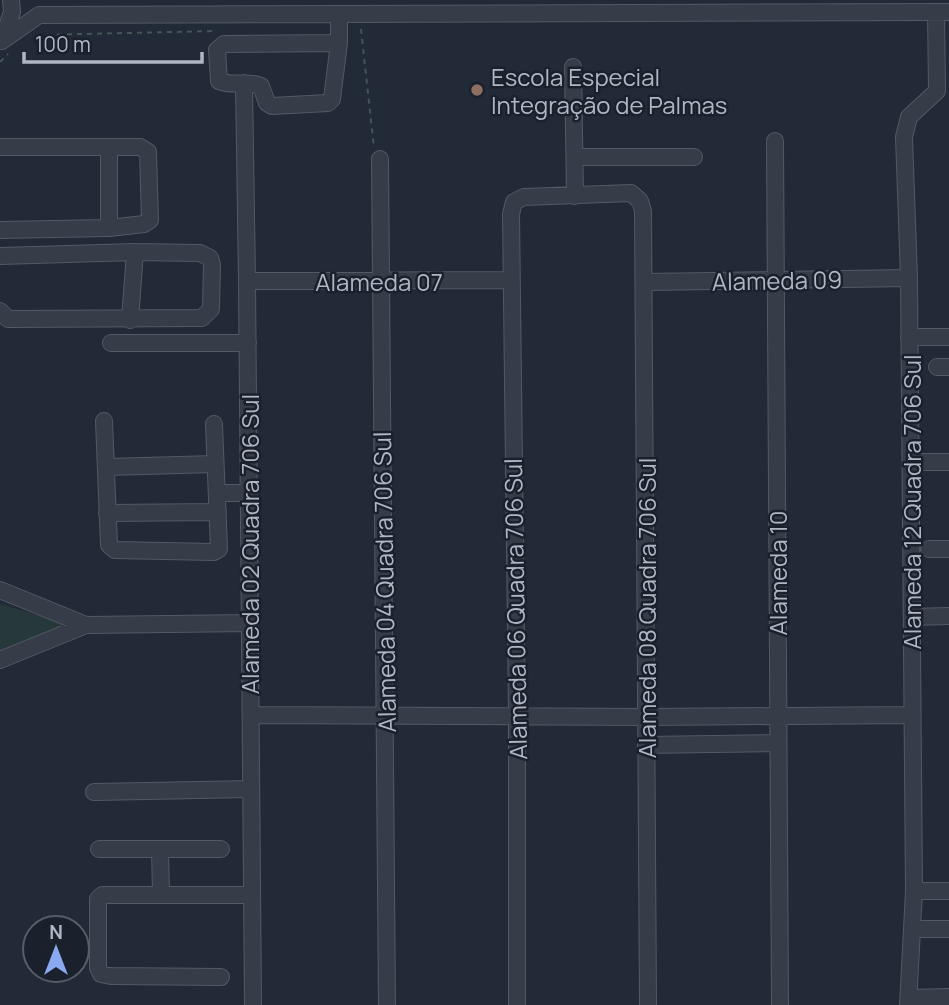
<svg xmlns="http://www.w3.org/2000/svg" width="949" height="1005" font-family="Manrope,sans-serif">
<rect width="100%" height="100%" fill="#222a37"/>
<!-- green -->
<path fill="#27383a" d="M 0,604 L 61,622 L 63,627 L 0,652 Z"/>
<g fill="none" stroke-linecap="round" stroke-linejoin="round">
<defs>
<path id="minor" d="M 339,14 L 339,43 L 332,99 L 328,103 L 272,106 L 267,103 L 261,86 C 247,80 232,87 219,81 L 217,50 L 224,44 L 339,43
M 2,41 L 39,15 L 949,12
M 2,41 L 12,12 L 11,0
M 573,67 L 575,196
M 244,83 L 247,281 L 253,1005
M 775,141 L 780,1005
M 0,147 L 140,147 L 148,152 L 150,220 L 144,224 L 109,228
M 575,157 L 694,157
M 380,159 L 387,1005
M 0,230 L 109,228 L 109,147
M 0,256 L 135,252 L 200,253 L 210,258 L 212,265 L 211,309 L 202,318 L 8,319 L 0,311
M 247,281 L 511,280
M 644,282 L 909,278
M 130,320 L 135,252
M 909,337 L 949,337
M 111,343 L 248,343
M 937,367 L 949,367
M 104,421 L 109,545 L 115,550 L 214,552 L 219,549 L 214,424
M 911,462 L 949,462
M 107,467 L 215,464
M 217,493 L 249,493
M 107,513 L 218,512
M 929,549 L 949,549
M 0,590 L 86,625
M 912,617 L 949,616
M 0,660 L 86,625 L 250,623
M 251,715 L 646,717 L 912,715
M 646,745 L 778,743
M 94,792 L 251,789
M 99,849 L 221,849
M 160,849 L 161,895
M 914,891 L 949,891
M 912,929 L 949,929
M 221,977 L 111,976 L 101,974 L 98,968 L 98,899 L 102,895 L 252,895
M 909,998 L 949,997
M 517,1005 L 517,716 L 511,214 L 514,202 L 524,197 L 631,193 L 640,201 L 643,211 L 648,1005
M 908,1005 L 914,891 L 909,278 L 904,137 L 909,117 L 937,91 L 936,12"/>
</defs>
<!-- minor casing -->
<use href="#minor" stroke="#535965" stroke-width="18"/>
<!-- path -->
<path stroke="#445458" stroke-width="2" stroke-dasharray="5 5" stroke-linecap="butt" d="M 361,29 L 374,148
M 37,35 L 217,31
M 0,62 L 8,54"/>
<!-- minor -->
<use href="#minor" stroke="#363c48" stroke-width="16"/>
</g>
<!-- markers -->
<circle fill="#8d6e63" stroke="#1b212c" stroke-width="2.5" cx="477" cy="90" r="7"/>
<g text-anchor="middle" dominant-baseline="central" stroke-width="5" stroke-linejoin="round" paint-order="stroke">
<!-- poi labels -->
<g font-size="24" fill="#b0b6c4" stroke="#1b212c" text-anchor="start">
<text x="491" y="76">Escola Especial<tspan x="491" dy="28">Integração de Palmas</tspan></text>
</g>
<!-- street labels -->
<g font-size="24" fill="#b0b6c4" stroke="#1b212c">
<text transform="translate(777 280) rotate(-1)">Alameda 09</text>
<text x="379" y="281">Alameda 07</text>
<text transform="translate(911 502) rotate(-90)">Alameda 12 Quadra 706 Sul</text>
<text transform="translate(249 544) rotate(-90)">Alameda 02 Quadra 706 Sul</text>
<text transform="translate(777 573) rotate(-90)">Alameda 10</text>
<text transform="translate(384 582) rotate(-91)">Alameda 04 Quadra 706 Sul</text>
<text transform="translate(646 608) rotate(-90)">Alameda 08 Quadra 706 Sul</text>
<text transform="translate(515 609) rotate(-91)">Alameda 06 Quadra 706 Sul</text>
</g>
</g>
<!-- north arrow -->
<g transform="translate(56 949)"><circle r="33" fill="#1b212c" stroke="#575d69" stroke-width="2"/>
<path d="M0-5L12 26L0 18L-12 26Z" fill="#89a9f1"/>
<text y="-10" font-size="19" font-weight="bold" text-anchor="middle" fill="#b0b6c4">N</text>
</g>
<!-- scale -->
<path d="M24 52v10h178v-10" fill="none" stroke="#b0b6c4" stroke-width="3.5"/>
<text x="35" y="52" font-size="21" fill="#b0b6c4" stroke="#1b212c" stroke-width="5" paint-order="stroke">100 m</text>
</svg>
